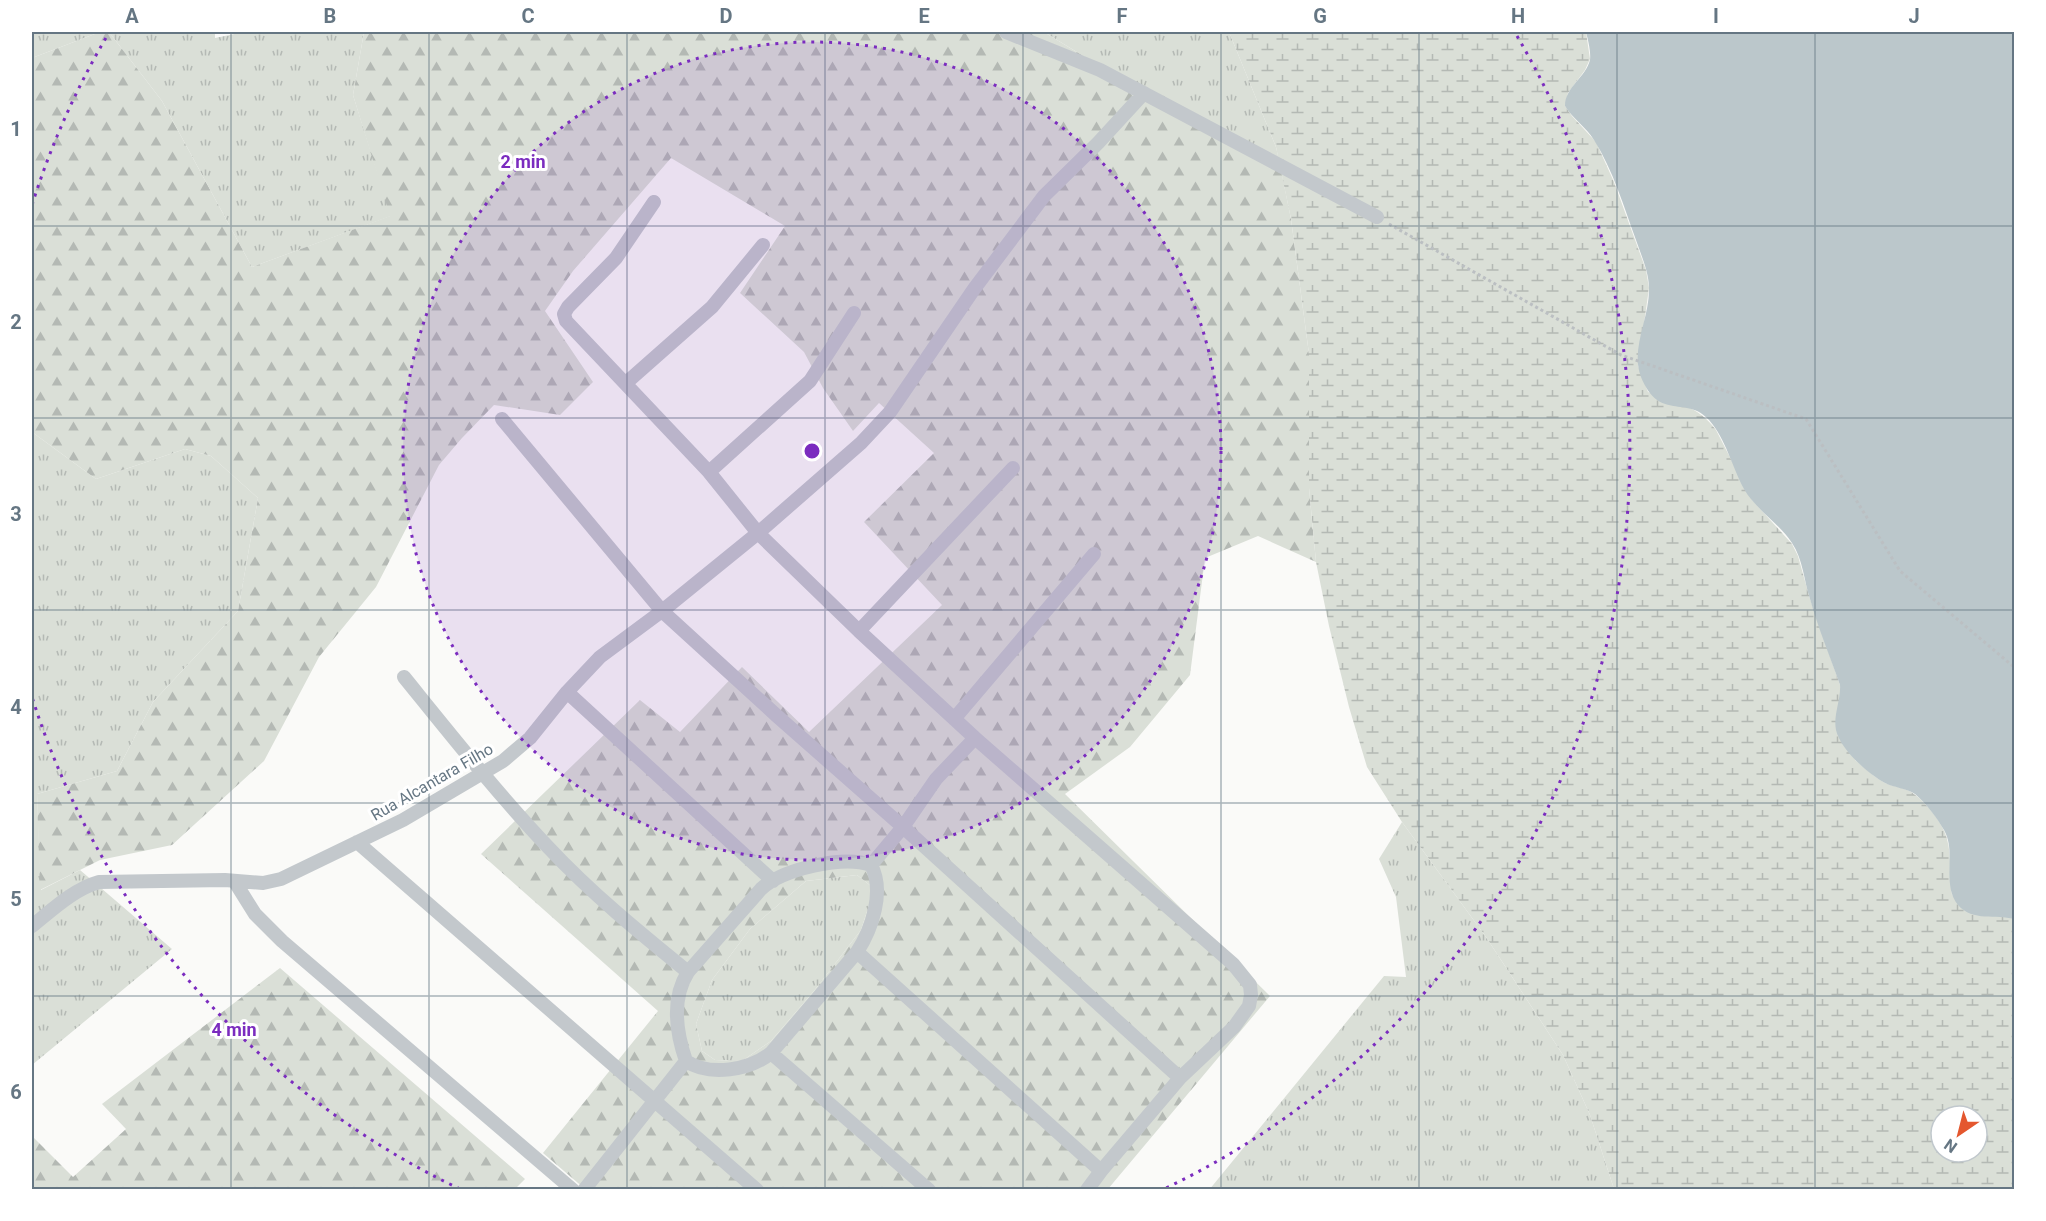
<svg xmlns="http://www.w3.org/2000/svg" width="2046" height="1221" font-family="Roboto,sans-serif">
<defs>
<pattern id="grass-tufts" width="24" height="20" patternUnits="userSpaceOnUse" patternTransform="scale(1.5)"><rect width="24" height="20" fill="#dadfd7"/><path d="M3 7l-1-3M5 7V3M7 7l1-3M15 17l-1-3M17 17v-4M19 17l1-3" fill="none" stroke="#b4b9b4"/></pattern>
<pattern id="forest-firs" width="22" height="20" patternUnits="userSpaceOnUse" patternTransform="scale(1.5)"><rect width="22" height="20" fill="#dadfd7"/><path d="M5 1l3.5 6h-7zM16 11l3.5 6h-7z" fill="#b4b9b4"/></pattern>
<pattern id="wetland-marsh" width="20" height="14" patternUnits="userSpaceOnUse" patternTransform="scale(1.5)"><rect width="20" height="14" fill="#dadfd7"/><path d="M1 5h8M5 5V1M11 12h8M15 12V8" fill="none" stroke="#b4b9b4"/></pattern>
</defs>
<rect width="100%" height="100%" fill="#fafaf8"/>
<!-- grass -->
<path fill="url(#grass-tufts)" d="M 32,32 L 100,32 L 32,58 Z
M 109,32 L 215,32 L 215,38 L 244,32 L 364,32 L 353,95 L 391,216 L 252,267 L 162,101 Z
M 1044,32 L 1229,32 L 1276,147 L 1279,160 L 1144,93 Z
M 32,432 L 96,479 L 185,449 L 211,456 L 258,498 L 238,611 L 153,702 L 117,771 L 37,794 L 41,890 L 80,870 L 172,949 L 32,1065 Z
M 1402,822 L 1486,937 L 1563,1055 L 1590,1115 L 1614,1189 L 1209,1190 L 1384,976 L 1406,977 L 1396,897 L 1379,859 Z
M 857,875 L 871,886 L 870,902 L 861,930 L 814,991 L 771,1041 L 742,1061 L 715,1060 L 702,1051 L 696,1024 L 712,980 L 750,929 L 806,881 Z"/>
<!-- forest -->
<path fill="url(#forest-firs)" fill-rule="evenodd" d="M 100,32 L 109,32 L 162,101 L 252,267 L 390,216 L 353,95 L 364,32 L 1044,32 L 1144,93 L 1279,160 L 1291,219 L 1309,354 L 1309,488 L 1316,562 L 1258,536 L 1205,558 L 1190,675 L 1130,747 L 1065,794 L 1270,996 L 1108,1189 L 585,1189 L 543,1153 L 658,1011 L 481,854 L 640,700 L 680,732 L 742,667 L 809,732 L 942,605 L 864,522 L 934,453 L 879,403 L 853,431 L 823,388 L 804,352 L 740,293 L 785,226 L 671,158 L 573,271 L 545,311 L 593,382 L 560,415 L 494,405 L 462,438 L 439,465 L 376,587 L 319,657 L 264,761 L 172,845 L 100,860 L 40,890 L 37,794 L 117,771 L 153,702 L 238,611 L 258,498 L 211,456 L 185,449 L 96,479 L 32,432 L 32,58 ZM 857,875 L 871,886 L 870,902 L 861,930 L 814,991 L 771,1041 L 742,1061 L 715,1060 L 702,1051 L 696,1024 L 712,980 L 750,929 L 806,881 Z
M 280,968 L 525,1179 L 514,1190 L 32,1189 L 32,1136 L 73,1177 L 126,1129 L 102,1104 Z"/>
<!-- wetland -->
<path fill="url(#wetland-marsh)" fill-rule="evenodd" d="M 1229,32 L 1586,32 L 1590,59 L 1585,70 L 1568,93 L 1565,106 L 1572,116 L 1596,142 L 1614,182 L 1646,270 L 1649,288 L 1638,366 L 1648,392 C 1674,401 1700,407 1716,430 L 1752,500 L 1792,544 L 1798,556 L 1810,599 L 1840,685 L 1855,760 C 1865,768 1874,777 1885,783 C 1892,786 1900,787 1907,790 C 1922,796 1944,824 1947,839 C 1952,857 1949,877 1952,895 L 2014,919 L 2014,1189 L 1614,1189 L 1590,1115 L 1563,1055 L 1486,937 L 1402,822 L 1367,767 L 1349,707 L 1329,626 L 1316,562 L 1309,488 L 1309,354 L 1291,219 L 1276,147 ZM 1941,1116 L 1977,1116 L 1977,1152 L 1941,1152 Z"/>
<!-- water -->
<path fill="#bbc7cb" d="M 1586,32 L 2014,32 L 2014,919 C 1996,914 1973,922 1958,905 C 1941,884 1957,852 1944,830 C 1937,818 1926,803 1915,794 C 1906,788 1895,788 1885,783 C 1868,774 1840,749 1836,730 C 1833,715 1841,700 1840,685 C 1830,656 1818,628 1810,599 C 1804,581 1803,559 1792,543 C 1779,523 1756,510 1744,489 C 1732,467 1726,439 1709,420 C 1687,395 1659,422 1641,377 C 1630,349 1650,317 1649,288 C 1649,272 1641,255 1636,240 C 1624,207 1613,170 1594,140 C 1586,127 1573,119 1565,106 C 1565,87 1586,77 1590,60 C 1591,51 1588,40 1586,32 Z"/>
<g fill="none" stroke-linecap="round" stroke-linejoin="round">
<!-- path -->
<path stroke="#bbbfc2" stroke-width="3" stroke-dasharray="3 3" stroke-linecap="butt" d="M 1389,224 L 1621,355 L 1806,419 L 1900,571 L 2014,667"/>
<!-- minor -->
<path stroke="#c3c8cc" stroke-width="14" d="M 1006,32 L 1100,70 L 1377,217
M 654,202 L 616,258 L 568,307 L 564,314 L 566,321 L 709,472 L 758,533 L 859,631 L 975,738 L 1233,964 L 1250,985 L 1251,995 L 1249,1006 L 1234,1027 L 1180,1078 L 1101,1171 L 1087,1190
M 626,383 L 712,307 L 763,245
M 502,419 L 662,611 L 777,716 L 903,827 L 1180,1078
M 709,472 L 810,381 L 854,313
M 859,631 L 1013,468
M 404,677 C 451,735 497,793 548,847 C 591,893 640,933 688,972
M 567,692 L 773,881
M 954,719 L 1094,554
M 357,842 L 757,1190
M 235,882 L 255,914 L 282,941 L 573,1190
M 32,926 C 52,910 74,889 99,882 L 225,880 L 263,883 L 281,879 L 403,820 L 503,761 L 530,738 L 567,692 L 600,657 L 662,611 L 758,533 L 861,443 L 890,412 L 974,289 L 1044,196 L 1098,143 L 1144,93
M 857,952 L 1101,1171
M 771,1053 L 929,1190
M 686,1061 C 676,1032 671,999 688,972 L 761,889 C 783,869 843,855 871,865
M 584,1190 L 686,1061 C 710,1077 750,1070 771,1053 L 857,952 C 872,929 885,891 871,865 L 903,827 L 936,779 L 975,738"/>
</g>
<!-- grid -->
<path fill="none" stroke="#657683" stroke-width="1.5" stroke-opacity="0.55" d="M 231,32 L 231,1190M 429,32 L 429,1190M 627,32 L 627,1190M 825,32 L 825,1190M 1023,32 L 1023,1190M 1221,32 L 1221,1190M 1419,32 L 1419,1190M 1617,32 L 1617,1190M 1815,32 L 1815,1190M 32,226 L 2014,226M 32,418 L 2014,418M 32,610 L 2014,610M 32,803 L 2014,803M 32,996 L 2014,996"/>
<!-- distance rings -->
<circle cx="812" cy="451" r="409" fill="#7b2cbf" fill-opacity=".12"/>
<g fill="none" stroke="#7b2cbf" stroke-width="3" stroke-dasharray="3 6">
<circle cx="812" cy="451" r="409"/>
<path d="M460 1189A818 818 0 0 1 32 697M32 205A818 818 0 0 1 107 36M1517 36A818 818 0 0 1 1164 1189"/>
</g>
<g text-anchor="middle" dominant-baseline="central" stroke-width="6" stroke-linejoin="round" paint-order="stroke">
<!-- street labels -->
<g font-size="16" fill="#657683" stroke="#fff">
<text transform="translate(432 782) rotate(-30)">Rua Alcantara Filho</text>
</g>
</g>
<circle cx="812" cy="451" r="9" fill="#7b2cbf" stroke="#fff" stroke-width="3"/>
<g font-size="18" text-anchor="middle" font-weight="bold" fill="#7b2cbf" stroke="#fff" stroke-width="6" stroke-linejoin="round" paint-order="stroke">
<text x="523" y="168">2 min</text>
<text x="234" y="1036">4 min</text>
</g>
<!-- border -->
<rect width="2046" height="1221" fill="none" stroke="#ffffff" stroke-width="66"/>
<!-- north arrow -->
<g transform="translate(1959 1134) rotate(215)"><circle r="28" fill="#ffffff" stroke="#c1c8cd" stroke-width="1.5"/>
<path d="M0-4.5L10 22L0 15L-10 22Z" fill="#e4572e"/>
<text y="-9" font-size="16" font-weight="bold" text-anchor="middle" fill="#657683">N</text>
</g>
<rect x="33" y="33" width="1980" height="1155" fill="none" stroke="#657683" stroke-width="2"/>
<g font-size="20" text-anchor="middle" font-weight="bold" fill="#657683">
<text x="132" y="23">A</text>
<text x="330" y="23">B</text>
<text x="528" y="23">C</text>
<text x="726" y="23">D</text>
<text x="924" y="23">E</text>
<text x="1122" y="23">F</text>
<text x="1320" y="23">G</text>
<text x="1518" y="23">H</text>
<text x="1716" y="23">I</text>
<text x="1914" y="23">J</text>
<text x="16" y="136">1</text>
<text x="16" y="329">2</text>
<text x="16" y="521">3</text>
<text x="16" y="714">4</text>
<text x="16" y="906">5</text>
<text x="16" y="1099">6</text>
</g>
</svg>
